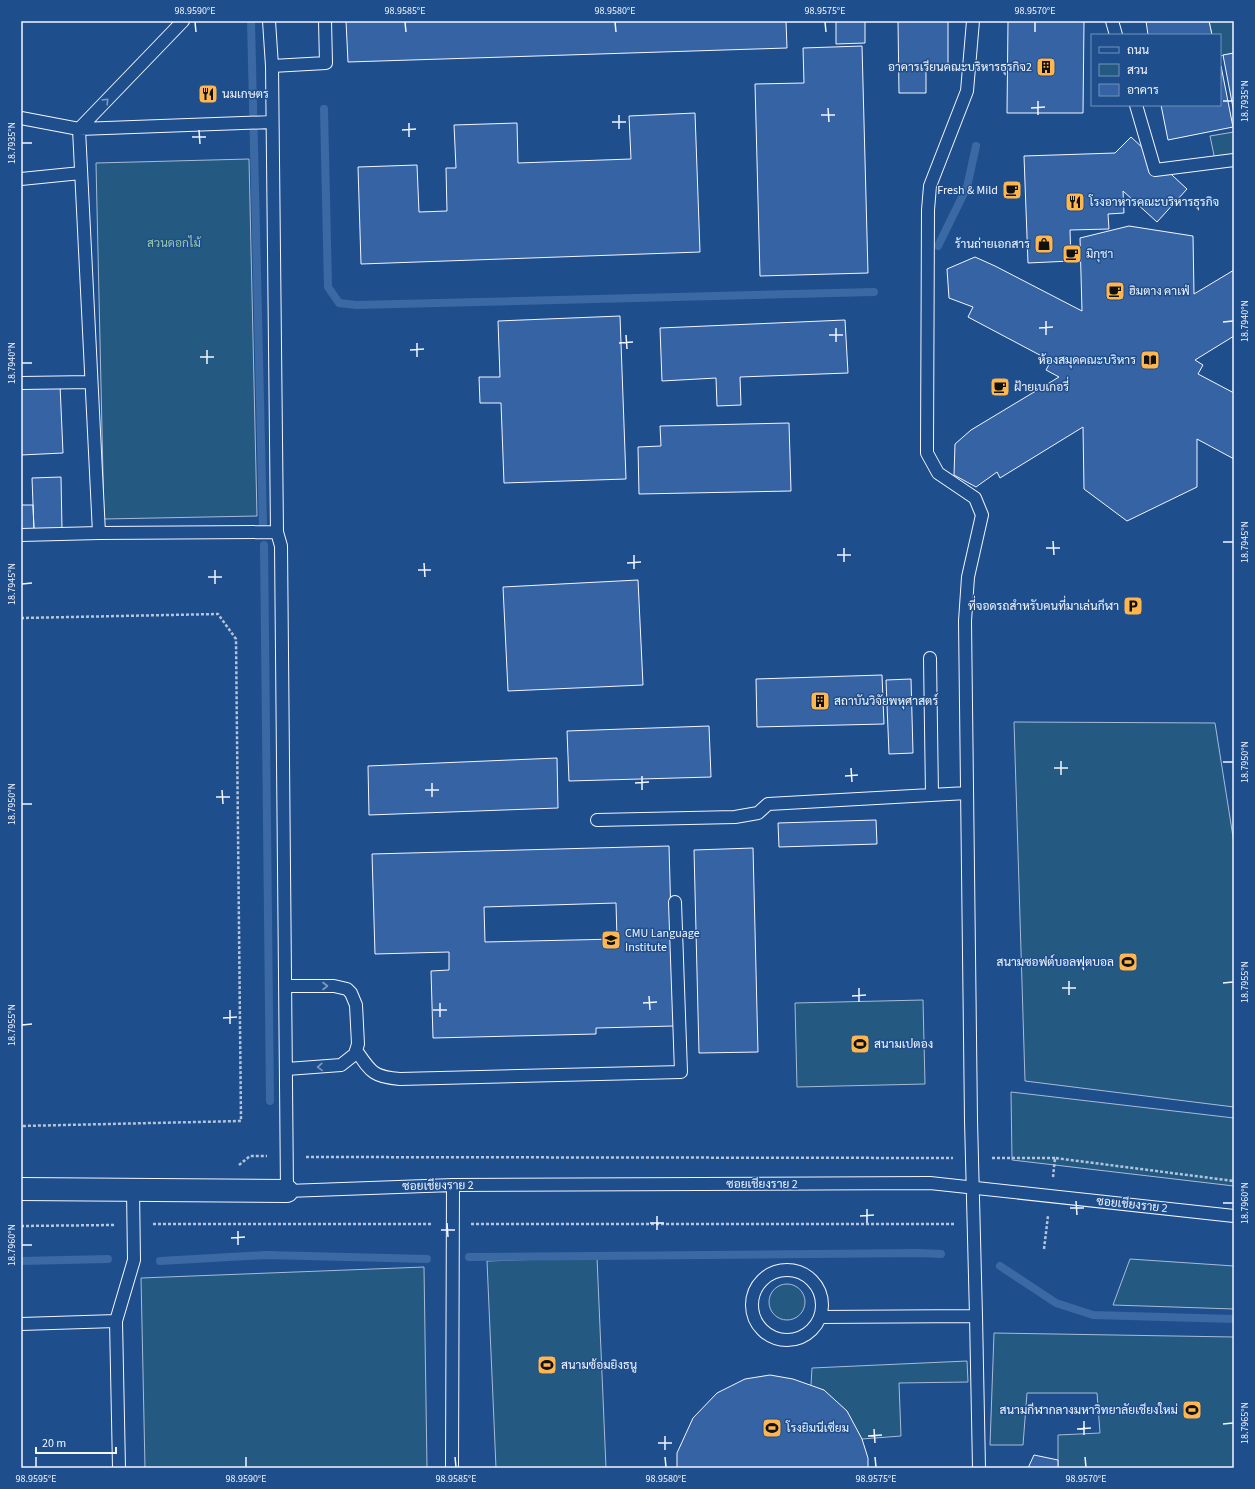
<svg xmlns="http://www.w3.org/2000/svg" width="1255" height="1489" font-family="'Source Sans 3',Sarabun,sans-serif">
<rect width="100%" height="100%" fill="#1f4e8c"/>
<!-- green -->
<path fill="#245a82" stroke="#a8bbd7" d="M 1209,21 L 1234,21 L 1234,53 L 1220,56 L 1220,35 L 1212,35 Z
M 1234,132 L 1234,157 L 1215,160 L 1210,136 Z
M 249,159 L 257,516 L 104,519 L 96,163 Z
M 1014,722 L 1215,723 L 1234,843 L 1234,1107 L 1025,1081 Z
M 923,1000 L 925,1084 L 797,1087 L 795,1003 Z
M 1011,1092 L 1234,1118 L 1234,1186 L 1012,1160 Z
M 597,1257 L 606,1468 L 496,1468 L 487,1261 Z
M 1130,1259 L 1234,1266 L 1234,1309 L 1113,1305 Z
M 424,1267 L 427,1468 L 145,1468 L 141,1278 Z
M769 1302a18 18 0 1 1 36 0a18 18 0 1 1-36 0Z
M 994,1333 L 1234,1337 L 1234,1468 L 1058,1468 L 1058,1435 L 1100,1433 L 1097,1393 L 1027,1393 L 1023,1445 L 990,1445 Z
M 967,1361 L 968,1382 L 899,1383 L 901,1436 L 862,1439 L 811,1385 L 812,1368 Z"/>
<g fill="none" stroke-linecap="round" stroke-linejoin="round">
<!-- stream -->
<path stroke="#3b69a3" stroke-width="8" d="M 251,21 L 263,526
M 324,109 L 328,287 L 339,303 L 356,305 L 874,292
M 938,246 L 967,187 L 976,146
M 264,545 L 270,1101
M 469,1257 L 919,1253 L 941,1254
M 21,1261 L 108,1259
M 160,1261 L 266,1255 L 427,1259
M 1000,1266 L 1056,1303 L 1093,1315 L 1234,1319"/>
</g>
<!-- building -->
<path fill="#3563a3" stroke="#f2f6ff" fill-rule="evenodd" d="M 346,21 L 786,21 L 787,48 L 348,62 Z
M 836,21 L 865,21 L 865,43 L 836,44 Z
M 898,21 L 948,21 L 948,68 L 926,69 L 926,93 L 899,93 Z
M 1008,21 L 1084,21 L 1083,113 L 1007,113 Z
M 1146,21 L 1209,21 L 1212,35 L 1148,35 Z
M 862,46 L 868,273 L 760,276 L 755,84 L 804,83 L 803,48 Z
M 1234,53 L 1234,113 L 1223,55 Z
M 1221,66 L 1233,127 L 1168,140 L 1161,105 L 1220,105 Z
M 695,113 L 700,252 L 361,264 L 358,167 L 417,165 L 419,212 L 447,211 L 446,168 L 456,168 L 454,125 L 517,123 L 518,163 L 631,159 L 629,116 Z
M 1131,137 L 1187,189 L 1157,222 L 1123,191 L 1124,213 L 1108,214 L 1109,229 L 1070,230 L 1071,261 L 1028,263 L 1024,156 L 1115,153 Z
M 1129,226 L 1193,236 L 1194,294 L 1234,270 L 1234,336 L 1195,360 L 1203,365 L 1198,374 L 1234,393 L 1234,459 L 1197,439 L 1197,487 L 1127,521 L 1084,489 L 1083,427 L 1000,478 L 997,472 L 976,487 L 954,475 L 955,444 L 971,430 L 1059,377 L 1046,370 L 1051,361 L 968,317 L 973,307 L 949,298 L 947,269 L 975,257 L 995,266 L 1082,311 L 1080,238 Z
M 620,316 L 626,479 L 504,483 L 501,403 L 480,403 L 479,377 L 500,377 L 498,321 Z
M 845,320 L 848,373 L 740,377 L 741,405 L 717,406 L 716,378 L 662,381 L 660,328 Z
M 60,385 L 63,453 L 21,455 L 21,387 Z
M 789,423 L 791,491 L 639,494 L 638,447 L 661,446 L 660,426 Z
M 61,477 L 62,529 L 34,530 L 32,478 Z
M 21,505 L 33,505 L 34,530 L 21,530 Z
M 638,580 L 643,685 L 508,691 L 503,587 Z
M 882,675 L 884,724 L 757,727 L 756,679 Z
M 911,679 L 913,753 L 889,754 L 886,680 Z
M 709,726 L 711,777 L 569,781 L 567,731 Z
M 557,758 L 558,808 L 369,815 L 368,766 Z
M 876,820 L 877,844 L 779,847 L 778,823 Z
M 669,846 L 674,1026 L 596,1028 L 596,1034 L 433,1038 L 431,971 L 449,970 L 449,952 L 375,954 L 372,854 ZM 616,903 L 617,939 L 485,942 L 484,907 Z
M 753,848 L 758,1052 L 699,1053 L 694,850 Z
M 770,1375 L 793,1379 L 824,1390 L 847,1411 L 862,1439 L 868,1458 L 868,1468 L 677,1468 L 677,1453 L 693,1418 L 717,1393 L 745,1379 Z
M 1034,1455 L 1058,1460 L 1058,1468 L 1028,1468 Z"/>
<g fill="none" stroke-linecap="round" stroke-linejoin="round">
<defs>
<path id="lane" d="M 269,21 L 272,66 L 277,532 L 281,546 L 287,1191 L 453,1185 L 930,1183 L 1234,1216
M 1112,21 L 1116,35
M 272,66 L 326,63 L 325,21
M 1136,105 L 1155,170 L 1234,160
M 21,118 L 79,129 L 183,21
M 21,179 L 81,173
M 21,383 L 91,382
M 99,533 L 79,129 L 272,122
M 21,535 L 99,533 L 277,532
M 930,658 L 932,795
M 597,820 L 735,817 L 758,813 L 768,804 L 967,793
M 286,986 L 334,986 L 347,989 L 351,993 L 356,1005 L 358,1044 L 355,1054 L 341,1065 L 287,1069
M 356,1050 C 371,1072 373,1077 400,1079 L 681,1072 L 675,902
M752 1305a35 35 0 1 1 70 0a35 35 0 1 1-70 0Z
M 976,1316 L 979,1468
M 820,1317 L 976,1316 L 971,1120 L 965,621 L 968,577 L 982,515 L 975,498 L 938,473 L 927,453 L 927,450 L 928,210 L 930,186 L 967,91 L 973,21
M 21,1324 L 116,1321
M 119,1468 L 116,1321 L 134,1260 L 133,1190
M 452,1468 L 453,1185"/>
<path id="street" d="M 21,1189 L 287,1191"/>
</defs>
<!-- lane casing -->
<use href="#lane" stroke="#f2f6ff" stroke-width="14"/>
<!-- street casing -->
<use href="#street" stroke="#f2f6ff" stroke-width="24"/>
<!-- path -->
<path stroke="#b3c4dc" stroke-width="2.5" stroke-dasharray="3 2" stroke-linecap="butt" d="M 21,618 L 218,614 L 236,639 L 241,1121 L 21,1126
M 306,1157 L 953,1158
M 992,1158 L 1055,1158
M 239,1165 L 250,1156 L 267,1156
M 1053,1177 L 1055,1158 L 1234,1181
M 153,1224 L 432,1224
M 471,1224 L 954,1224
M 21,1226 L 114,1225
M 1044,1249 L 1048,1216"/>
<!-- lane -->
<use href="#lane" stroke="#1f4e8c" stroke-width="12"/>
<!-- street -->
<use href="#street" stroke="#1f4e8c" stroke-width="22"/>
</g>
<!-- one-way arrows -->
<defs><path id="oneway-chevron" d="M-2-3.5L2.5 0L-2 3.5" fill="none" stroke-width="1.6" stroke-linecap="round" stroke-linejoin="round"/></defs>
<g stroke="#7e9ac0">
<use href="#oneway-chevron" transform="translate(106 101) rotate(-46)"/>
<use href="#oneway-chevron" transform="translate(325 986)"/>
<use href="#oneway-chevron" transform="translate(320 1067) rotate(177)"/>
</g>
<!-- ticks -->
<path fill="none" stroke="#f2f6ff" stroke-width="1.5" d="M 195,22 L 196,32M 405,22 L 406,32M 615,22 L 616,32M 825,22 L 826,32M 1035,22 L 1035,32M 1038,101 L 1038,115M 1223,101 L 1233,101M 828,108 L 829,122M 1031,108 L 1045,107M 619,115 L 619,129M 821,115 L 835,115M 612,122 L 626,122M 409,123 L 409,137M 199,130 L 200,144M 402,130 L 416,129M 192,137 L 206,137M 22,143 L 32,143M 1046,321 L 1046,335M 1223,322 L 1233,321M 836,328 L 836,342M 1039,328 L 1053,327M 626,335 L 627,349M 829,335 L 843,335M 417,343 L 417,357M 619,343 L 633,342M 207,350 L 207,364M 410,350 L 424,349M 200,357 L 214,357M 22,363 L 32,363M 1053,541 L 1054,555M 1223,542 L 1233,542M 844,548 L 844,562M 1046,548 L 1060,548M 634,555 L 634,569M 837,555 L 851,555M 424,563 L 425,577M 627,563 L 641,562M 215,570 L 215,584M 418,570 L 431,570M 208,577 L 222,577M 22,584 L 32,583M 1061,761 L 1061,775M 1223,762 L 1233,762M 851,768 L 852,782M 1054,768 L 1068,768M 642,776 L 642,790M 845,776 L 858,775M 432,783 L 432,797M 635,783 L 649,782M 222,790 L 223,804M 425,790 L 439,790M 216,797 L 230,797M 22,804 L 32,804M 1069,981 L 1069,995M 1223,983 L 1233,982M 859,988 L 859,1002M 1062,988 L 1076,988M 649,996 L 650,1010M 852,996 L 866,995M 440,1003 L 440,1017M 643,1003 L 657,1002M 230,1010 L 230,1024M 433,1010 L 447,1010M 223,1018 L 237,1017M 22,1025 L 32,1024M 1076,1201 L 1077,1215M 1223,1203 L 1233,1203M 1070,1208 L 1084,1208M 867,1209 L 867,1223M 657,1216 L 657,1230M 860,1216 L 874,1215M 447,1223 L 448,1237M 650,1223 L 664,1223M 441,1230 L 455,1230M 238,1231 L 238,1245M 231,1238 L 245,1237M 22,1245 L 32,1245M 1084,1421 L 1084,1435M 1223,1424 L 1233,1423M 874,1429 L 875,1443M 1077,1429 L 1091,1428M 665,1436 L 665,1450M 868,1436 L 882,1435M 658,1443 L 672,1443M 36,1457 L 36,1467M 246,1457 L 246,1467M 455,1457 L 456,1467M 665,1457 L 666,1467M 875,1457 L 876,1467M 1085,1457 L 1086,1467"/>
<!-- icons -->
<defs>
<symbol id="building-square" viewBox="-11 -11 22 22"><rect x="-9" y="-9" width="18" height="18" rx="4" fill="#ffb74d" stroke="#1f4e8c"/><path d="M-4-6H4V6H1V3H-1V6H-4ZM-2.5-4.3h1.7v1.8h-1.7ZM.8-4.3h1.7v1.8H.8ZM-2.5-1h1.7V.8h-1.7ZM.8-1h1.7V.8H.8Z" fill="#111"/></symbol>
<symbol id="restaurant-square" viewBox="-11 -11 22 22"><rect x="-9" y="-9" width="18" height="18" rx="4" fill="#ffb74d" stroke="#1f4e8c"/><path d="M-5-6h1v4h1v-4h1v4h1v-4h1v5L-1.5 .5V6h-2V.5L-5-1ZM5-6V6H3V1.5H1.5Q1.5-4 5-6Z" fill="#111"/></symbol>
<symbol id="cafe-square" viewBox="-11 -11 22 22"><rect x="-9" y="-9" width="18" height="18" rx="4" fill="#ffb74d" stroke="#1f4e8c"/><path d="M-5.5-4.5H6V0H3Q3 3.5 0 3.5H-2.5Q-5.5 3.5-5.5 0ZM3-3.2v2h1.7v-2ZM-6 4.5H4V6H-6Z" fill="#111"/></symbol>
<symbol id="shop-square" viewBox="-11 -11 22 22"><rect x="-9" y="-9" width="18" height="18" rx="4" fill="#ffb74d" stroke="#1f4e8c"/><path d="M-5-2.5h2.3a2.7 3.5 0 0 1 5.4 0H5L5.5 6h-11ZM-1.5-2.5h3a1.5 2.3 0 0 0-3 0Z" fill="#111"/></symbol>
<symbol id="library-square" viewBox="-11 -11 22 22"><rect x="-9" y="-9" width="18" height="18" rx="4" fill="#ffb74d" stroke="#1f4e8c"/><path d="M-6-4Q-3-5.5-.7-3.5V5Q-3 3-6 4ZM6-4Q3-5.5 .7-3.5V5Q3 3 6 4Z" fill="#111"/></symbol>
<symbol id="parking-square" viewBox="-11 -11 22 22"><rect x="-9" y="-9" width="18" height="18" rx="4" fill="#ffb74d" stroke="#1f4e8c"/><path d="M-3.5-5.5H1a3.5 3.5 0 0 1 0 7H-1V5.5H-3.5ZM-1-3.4V-.6H.8a1.4 1.4 0 0 0 0-2.8Z" fill="#111"/></symbol>
<symbol id="university-square" viewBox="-11 -11 22 22"><rect x="-9" y="-9" width="18" height="18" rx="4" fill="#ffb74d" stroke="#1f4e8c"/><path d="M0-5L7-2L0 1L-7-2ZM-4 1L0 2.5L4 1V4Q0 6-4 4Z" fill="#111"/></symbol>
<symbol id="stadium-square" viewBox="-11 -11 22 22"><rect x="-9" y="-9" width="18" height="18" rx="4" fill="#ffb74d" stroke="#1f4e8c"/><path d="M0-5a6.5 5 0 1 0 0 10a6.5 5 0 1 0 0-10ZM-3.5-1.8h7v3.6h-7Z" fill="#111"/></symbol>
</defs>
<g fill-rule="evenodd">
<use href="#building-square" x="1035" y="56" width="22" height="22"/>
<use href="#restaurant-square" x="197" y="83" width="22" height="22"/>
<use href="#cafe-square" x="1001" y="179" width="22" height="22"/>
<use href="#restaurant-square" x="1064" y="191" width="22" height="22"/>
<use href="#shop-square" x="1033" y="233" width="22" height="22"/>
<use href="#cafe-square" x="1061" y="243" width="22" height="22"/>
<use href="#cafe-square" x="1104" y="280" width="22" height="22"/>
<use href="#library-square" x="1139" y="349" width="22" height="22"/>
<use href="#cafe-square" x="989" y="376" width="22" height="22"/>
<use href="#parking-square" x="1122" y="595" width="22" height="22"/>
<use href="#building-square" x="809" y="690" width="22" height="22"/>
<use href="#university-square" x="600" y="929" width="22" height="22"/>
<use href="#stadium-square" x="1117" y="951" width="22" height="22"/>
<use href="#stadium-square" x="849" y="1033" width="22" height="22"/>
<use href="#stadium-square" x="536" y="1354" width="22" height="22"/>
<use href="#stadium-square" x="1181" y="1399" width="22" height="22"/>
<use href="#stadium-square" x="761" y="1417" width="22" height="22"/>
</g>
<g text-anchor="middle" dominant-baseline="central" stroke-width="3" stroke-linejoin="round" paint-order="stroke">
<!-- poi labels -->
<g font-size="12" fill="#f2f6ff" stroke="#1f4e8c" text-anchor="start">
<text x="1032" y="67" text-anchor="end">อาคารเรียนคณะบริหารธุรกิจ2</text>
<text x="222" y="94">นมเกษตร</text>
<text x="998" y="190" text-anchor="end">Fresh &amp; Mild</text>
<text x="1089" y="202">โรงอาหารคณะบริหารธุรกิจ</text>
<text x="1030" y="244" text-anchor="end">ร้านถ่ายเอกสาร</text>
<text x="1086" y="254">มิกุชา</text>
<text x="1129" y="291">ฮิมตาง คาเฟ่</text>
<text x="1136" y="360" text-anchor="end">ห้องสมุดคณะบริหาร</text>
<text x="1014" y="387">ฝ้ายเบเกอรี่</text>
<text x="1119" y="606" text-anchor="end">ที่จอดรถสำหรับคนที่มาเล่นกีฬา</text>
<text x="834" y="701">สถาบันวิจัยพหุศาสตร์</text>
<text x="625" y="933">CMU Language<tspan x="625" dy="14">Institute</tspan></text>
<text x="1114" y="962" text-anchor="end">สนามซอฟต์บอลฟุตบอล</text>
<text x="874" y="1044">สนามเปตอง</text>
<text x="561" y="1365">สนามซ้อมยิงธนู</text>
<text x="1178" y="1410" text-anchor="end">สนามกีฬากลางมหาวิทยาลัยเชียงใหม่</text>
<text x="786" y="1428">โรงยิมนีเซียม</text>
</g>
<!-- park labels -->
<g font-size="12" fill="#97c8a6" stroke="#1f4e8c">
<text x="174" y="243">สวนดอกไม้</text>
</g>
<!-- street labels -->
<g font-size="12" fill="#f2f6ff" stroke="#1f4e8c">
<text x="762" y="1184">ซอยเชียงราย 2</text>
<text transform="translate(438 1186) rotate(-1)">ซอยเชียงราย 2</text>
<text transform="translate(1132 1205) rotate(6)">ซอยเชียงราย 2</text>
</g>
</g>
<!-- border -->
<rect width="1255" height="1489" fill="none" stroke="#1f4e8c" stroke-width="44"/>
<!-- legend -->
<rect x="1091" y="34" width="130" height="72" fill="#1f4e8c" stroke="#7391ba"/>
<rect x="1099" y="47" width="20" height="6" fill="#1f4e8c" stroke="#7391ba"/>
<text x="1127" y="54" font-size="12" fill="#f2f6ff">ถนน</text>
<rect x="1099" y="64" width="20" height="12" fill="#245a82" stroke="#7391ba"/>
<text x="1127" y="74" font-size="12" fill="#f2f6ff">สวน</text>
<rect x="1099" y="84" width="20" height="12" fill="#3563a3" stroke="#7391ba"/>
<text x="1127" y="94" font-size="12" fill="#f2f6ff">อาคาร</text>
<!-- scale -->
<path d="M36 1447v6h80v-6" fill="none" stroke="#f2f6ff" stroke-width="2"/>
<text x="42" y="1447" font-size="12" fill="#f2f6ff" stroke="#1f4e8c" stroke-width="3" paint-order="stroke">20 m</text>
<rect x="22" y="22" width="1211" height="1445" fill="none" stroke="#f2f6ff" stroke-width="1.5"/>
<g font-size="10" text-anchor="middle" fill="#f2f6ff">
<text x="195" y="14">98.9590°E</text>
<text x="405" y="14">98.9585°E</text>
<text x="615" y="14">98.9580°E</text>
<text x="825" y="14">98.9575°E</text>
<text x="1035" y="14">98.9570°E</text>
<text transform="translate(1244 101) rotate(-90)" y="4">18.7935°N</text>
<text transform="translate(11 143) rotate(-90)" y="4">18.7935°N</text>
<text transform="translate(1244 321) rotate(-90)" y="4">18.7940°N</text>
<text transform="translate(11 363) rotate(-90)" y="4">18.7940°N</text>
<text transform="translate(1244 542) rotate(-90)" y="4">18.7945°N</text>
<text transform="translate(11 584) rotate(-90)" y="4">18.7945°N</text>
<text transform="translate(1244 762) rotate(-90)" y="4">18.7950°N</text>
<text transform="translate(11 804) rotate(-90)" y="4">18.7950°N</text>
<text transform="translate(1244 982) rotate(-90)" y="4">18.7955°N</text>
<text transform="translate(11 1025) rotate(-90)" y="4">18.7955°N</text>
<text transform="translate(1244 1203) rotate(-90)" y="4">18.7960°N</text>
<text transform="translate(11 1245) rotate(-90)" y="4">18.7960°N</text>
<text transform="translate(1244 1423) rotate(-90)" y="4">18.7965°N</text>
<text x="36" y="1482">98.9595°E</text>
<text x="246" y="1482">98.9590°E</text>
<text x="456" y="1482">98.9585°E</text>
<text x="666" y="1482">98.9580°E</text>
<text x="876" y="1482">98.9575°E</text>
<text x="1086" y="1482">98.9570°E</text>
</g>
</svg>
